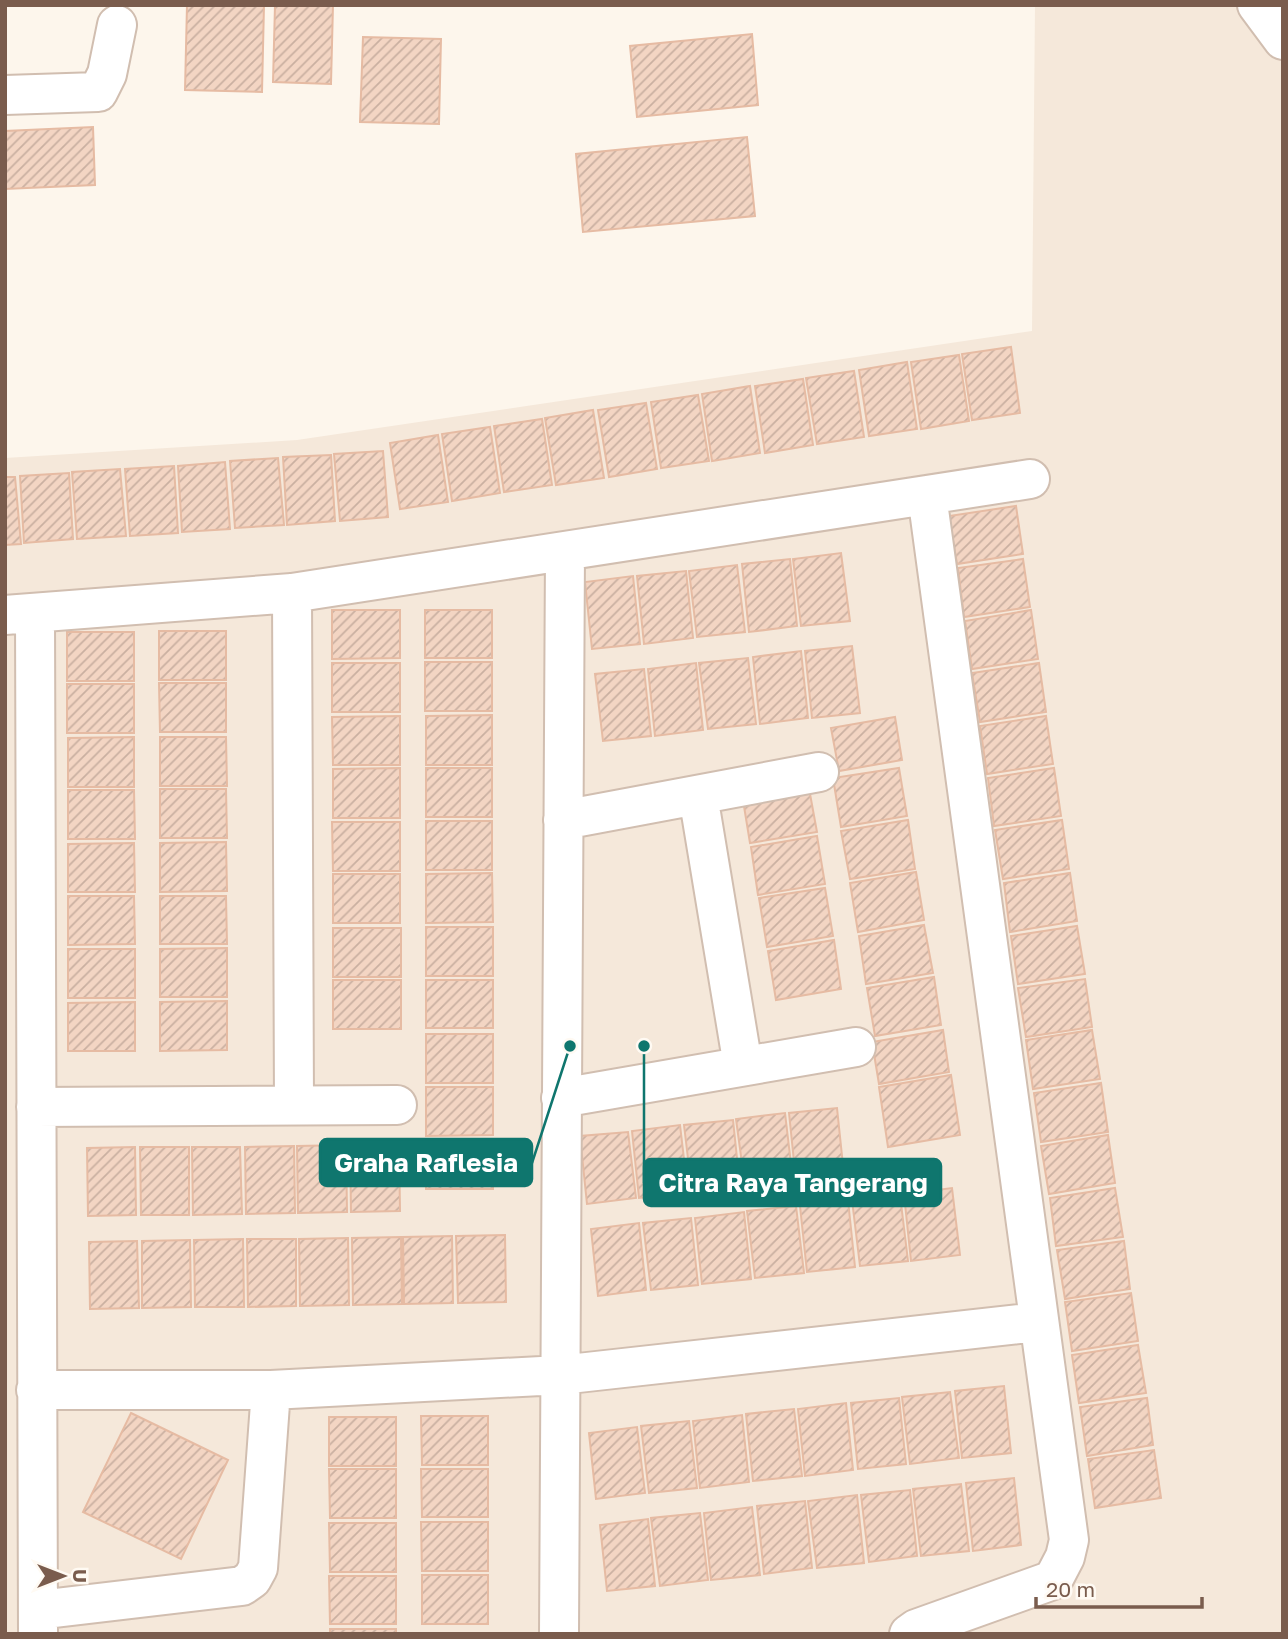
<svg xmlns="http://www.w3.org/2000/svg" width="1288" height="1639" font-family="'Golos Text',sans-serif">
<defs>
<pattern id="building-hatch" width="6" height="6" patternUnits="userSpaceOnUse" patternTransform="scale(1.75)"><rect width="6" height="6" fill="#f3d5c3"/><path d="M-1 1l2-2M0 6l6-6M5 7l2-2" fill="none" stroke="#cab0a1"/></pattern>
</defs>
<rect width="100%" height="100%" fill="#fdf6ec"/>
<!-- residential -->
<path fill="#f5e8da" d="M 1035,5 L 1283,5 L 1283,1634 L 5,1634 L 5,458 L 297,440 L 1032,331 Z"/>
<!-- building -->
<path fill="url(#building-hatch)" stroke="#e6bba3" stroke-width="2" d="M 187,5 L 264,5 L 262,92 L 185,90 Z
M 275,5 L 333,5 L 331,84 L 273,82 Z
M 752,34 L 758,105 L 637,117 L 630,46 Z
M 363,37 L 441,39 L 439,124 L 360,122 Z
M 93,127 L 95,185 L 5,189 L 5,131 Z
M 747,137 L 755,216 L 583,232 L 576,154 Z
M 1011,347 L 1020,413 L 972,420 L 962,354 Z
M 959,355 L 969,421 L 921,429 L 911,362 Z
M 907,362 L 917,429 L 869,436 L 859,370 Z
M 854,371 L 864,437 L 817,444 L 806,378 Z
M 803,379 L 813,445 L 765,453 L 755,386 Z
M 750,386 L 760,453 L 712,461 L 702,394 Z
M 698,395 L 709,461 L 661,468 L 651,402 Z
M 646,403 L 657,469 L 609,477 L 598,410 Z
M 593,410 L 604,478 L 556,485 L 545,418 Z
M 542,419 L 552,485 L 504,492 L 494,426 Z
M 490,427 L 500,493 L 452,501 L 442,434 Z
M 438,435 L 448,502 L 400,509 L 390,443 Z
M 383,451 L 388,517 L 340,521 L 334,454 Z
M 331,455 L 335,521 L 287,525 L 283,457 Z
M 278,458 L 284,525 L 235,528 L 230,461 Z
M 225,462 L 230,529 L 182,532 L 178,466 Z
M 174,466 L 178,533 L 130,536 L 125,469 Z
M 120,469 L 126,536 L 77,539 L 72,472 Z
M 69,473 L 73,539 L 24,543 L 20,476 Z
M 5,477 L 15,477 L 21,544 L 5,545 Z
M 1016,506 L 1023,554 L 957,564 L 949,516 Z
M 841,553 L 850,621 L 801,626 L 793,559 Z
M 790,559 L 797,626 L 749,632 L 742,564 Z
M 1023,559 L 1030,607 L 964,617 L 958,568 Z
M 737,565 L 745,632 L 697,637 L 689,571 Z
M 686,571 L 693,638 L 644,644 L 637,576 Z
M 633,576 L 640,644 L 592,649 L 585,582 Z
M 332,610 L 400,610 L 400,658 L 332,659 Z
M 425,610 L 492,610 L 492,658 L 425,658 Z
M 1031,610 L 1038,659 L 972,669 L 965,621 Z
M 159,631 L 226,631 L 226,680 L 159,680 Z
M 67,632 L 134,632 L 134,681 L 67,681 Z
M 852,646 L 860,713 L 812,718 L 805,651 Z
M 801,651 L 808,718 L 760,724 L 753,657 Z
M 748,658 L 756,724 L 708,729 L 699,663 Z
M 425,662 L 492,662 L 492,711 L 425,711 Z
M 332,663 L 400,663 L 400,712 L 332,712 Z
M 696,663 L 703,730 L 655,736 L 648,669 Z
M 1039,663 L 1046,712 L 980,722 L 972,673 Z
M 644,669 L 651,736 L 603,741 L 595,674 Z
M 159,683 L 226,683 L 226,732 L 160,732 Z
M 67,684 L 134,684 L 134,733 L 67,733 Z
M 492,715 L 492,765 L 426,765 L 426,716 Z
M 400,716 L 400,765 L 333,765 L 332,717 Z
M 1046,716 L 1053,764 L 987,774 L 980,726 Z
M 895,717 L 902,760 L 839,771 L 831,728 Z
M 134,737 L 134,787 L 68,787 L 68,738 Z
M 160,737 L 226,737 L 227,786 L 160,786 Z
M 400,768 L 400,818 L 333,818 L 333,769 Z
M 426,768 L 492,768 L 492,817 L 426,817 Z
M 899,768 L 907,816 L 841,827 L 833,778 Z
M 1054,768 L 1061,816 L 994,826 L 988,778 Z
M 808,783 L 817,832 L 750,843 L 742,794 Z
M 160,789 L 226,789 L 227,838 L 160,838 Z
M 68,790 L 134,790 L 135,839 L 68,839 Z
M 908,820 L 915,869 L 850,879 L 841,831 Z
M 1062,820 L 1069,869 L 1003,879 L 995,830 Z
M 426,821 L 492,821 L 492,870 L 426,870 Z
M 332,822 L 400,822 L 400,871 L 333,871 Z
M 817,836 L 825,884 L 758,895 L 751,847 Z
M 226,842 L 227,891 L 160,892 L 160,843 Z
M 134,843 L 135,892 L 68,892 L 68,844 Z
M 916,872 L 924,920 L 858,932 L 850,883 Z
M 492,873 L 493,922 L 426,923 L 426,874 Z
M 1070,873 L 1077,921 L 1010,932 L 1004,883 Z
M 333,874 L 400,874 L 400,923 L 333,923 Z
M 825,888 L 833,936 L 767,947 L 759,898 Z
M 68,896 L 134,896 L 135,944 L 68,945 Z
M 160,896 L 226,896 L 227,944 L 160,944 Z
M 924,925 L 933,973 L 866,984 L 859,936 Z
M 1077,926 L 1085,974 L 1018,984 L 1011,936 Z
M 426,927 L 493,927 L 493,976 L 426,976 Z
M 333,928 L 401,928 L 401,977 L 333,977 Z
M 834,940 L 841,989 L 776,1000 L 768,951 Z
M 227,948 L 227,997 L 160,997 L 160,949 Z
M 68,949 L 135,949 L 135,998 L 68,998 Z
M 934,977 L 941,1025 L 875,1036 L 867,988 Z
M 1085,979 L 1092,1027 L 1026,1037 L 1018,988 Z
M 333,980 L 401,980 L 401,1029 L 333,1029 Z
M 426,980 L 493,980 L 493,1028 L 426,1028 Z
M 227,1001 L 227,1050 L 160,1051 L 160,1002 Z
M 135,1002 L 135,1051 L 68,1051 L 68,1003 Z
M 943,1030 L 949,1072 L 879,1084 L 872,1042 Z
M 1092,1030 L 1100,1079 L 1033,1089 L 1026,1040 Z
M 426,1034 L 493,1034 L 493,1083 L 426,1083 Z
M 951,1075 L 960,1135 L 888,1147 L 879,1087 Z
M 1101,1083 L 1108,1132 L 1041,1142 L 1034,1093 Z
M 426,1087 L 493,1087 L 493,1135 L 426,1136 Z
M 837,1108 L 844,1175 L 796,1181 L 789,1113 Z
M 785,1113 L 793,1181 L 745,1186 L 736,1119 Z
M 733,1120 L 740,1187 L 692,1192 L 684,1125 Z
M 680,1125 L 688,1193 L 639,1198 L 632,1131 Z
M 628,1132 L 636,1198 L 587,1204 L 580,1136 Z
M 1108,1135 L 1115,1183 L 1049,1194 L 1041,1146 Z
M 426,1140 L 493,1140 L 493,1189 L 426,1189 Z
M 399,1144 L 400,1211 L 351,1212 L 350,1145 Z
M 346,1145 L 347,1212 L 298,1213 L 297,1146 Z
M 294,1146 L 295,1213 L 246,1214 L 245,1147 Z
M 135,1147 L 136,1215 L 88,1216 L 87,1148 Z
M 140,1147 L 189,1147 L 189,1215 L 141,1215 Z
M 192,1147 L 240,1147 L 242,1214 L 193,1215 Z
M 952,1188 L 960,1255 L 911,1261 L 904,1194 Z
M 1115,1188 L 1123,1237 L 1056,1246 L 1050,1198 Z
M 900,1195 L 908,1261 L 860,1266 L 852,1200 Z
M 848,1200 L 855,1267 L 807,1272 L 800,1206 Z
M 796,1206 L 804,1273 L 755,1278 L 747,1211 Z
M 744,1212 L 751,1279 L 702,1284 L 695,1218 Z
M 691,1218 L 698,1285 L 651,1290 L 643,1223 Z
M 639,1223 L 646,1290 L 598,1296 L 591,1229 Z
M 505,1235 L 506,1302 L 458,1303 L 456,1236 Z
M 452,1236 L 453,1303 L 404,1304 L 403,1237 Z
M 401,1237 L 402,1304 L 353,1305 L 352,1238 Z
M 348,1238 L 349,1305 L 300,1306 L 299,1239 Z
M 243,1239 L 244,1307 L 195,1307 L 194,1240 Z
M 247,1239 L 296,1239 L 296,1306 L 248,1307 Z
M 190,1240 L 191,1307 L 142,1308 L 142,1241 Z
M 137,1241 L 139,1308 L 90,1309 L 89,1242 Z
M 1124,1241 L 1130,1289 L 1065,1299 L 1057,1250 Z
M 1131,1293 L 1138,1341 L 1072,1351 L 1065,1302 Z
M 1138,1345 L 1146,1393 L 1079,1403 L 1072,1355 Z
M 1004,1386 L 1011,1453 L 962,1458 L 955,1391 Z
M 950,1392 L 959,1458 L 910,1464 L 902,1397 Z
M 899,1398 L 906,1464 L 858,1469 L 851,1403 Z
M 1147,1398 L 1153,1445 L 1087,1456 L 1080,1407 Z
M 846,1403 L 853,1470 L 805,1476 L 798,1409 Z
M 794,1409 L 802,1476 L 753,1481 L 746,1414 Z
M 131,1413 L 228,1460 L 181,1559 L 83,1512 Z
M 742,1415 L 749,1482 L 700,1488 L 693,1421 Z
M 421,1416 L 488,1416 L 488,1465 L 422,1465 Z
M 329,1417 L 396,1417 L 396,1466 L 329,1466 Z
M 689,1421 L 697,1488 L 649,1493 L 641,1426 Z
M 637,1427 L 645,1493 L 596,1499 L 589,1433 Z
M 1154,1450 L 1161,1498 L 1095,1508 L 1088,1459 Z
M 329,1469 L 396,1469 L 396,1518 L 330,1518 Z
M 421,1469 L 488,1469 L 488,1517 L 422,1517 Z
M 1014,1478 L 1021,1545 L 973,1551 L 966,1483 Z
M 961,1484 L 969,1551 L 921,1556 L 913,1489 Z
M 910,1490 L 917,1556 L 869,1562 L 861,1495 Z
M 857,1495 L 864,1563 L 817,1568 L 808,1501 Z
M 805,1501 L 812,1568 L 764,1574 L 757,1506 Z
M 752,1507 L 760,1575 L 711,1580 L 704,1513 Z
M 700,1513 L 708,1580 L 660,1586 L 651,1518 Z
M 648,1519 L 655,1586 L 607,1591 L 600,1525 Z
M 421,1522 L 488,1522 L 488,1571 L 422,1571 Z
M 329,1523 L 396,1523 L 396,1572 L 330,1572 Z
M 422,1575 L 488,1575 L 488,1624 L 422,1624 Z
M 329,1576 L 396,1576 L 396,1624 L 330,1624 Z
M 330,1629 L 396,1629 L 396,1634 L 330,1634 Z
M 417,1633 L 489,1633 L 489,1634 L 417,1634 Z"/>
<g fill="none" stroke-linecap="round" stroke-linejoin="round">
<defs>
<path id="minor" d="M 5,95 L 98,92 L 107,74 L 117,25
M 292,593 L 294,1105
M 35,614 L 38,1634
M 5,615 L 292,593 L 1030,479
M 698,795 L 743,1066
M 563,820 L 819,772
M 561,1098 L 856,1047
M 36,1107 L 397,1105
M 36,1390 L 271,1390 L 560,1375 L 1038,1322
M 38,1610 L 242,1586 L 252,1579 L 258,1568 L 271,1390
M 559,1634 L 565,552
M 909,1634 L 916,1629 L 1053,1580 L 1065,1557 L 1069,1540 L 927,495"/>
<path id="tertiary" d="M 1257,5 L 1283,40"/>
</defs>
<!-- minor casing -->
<use href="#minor" stroke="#d1beb0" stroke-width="42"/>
<!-- tertiary casing -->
<use href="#tertiary" stroke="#d1beb0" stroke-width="42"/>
<!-- minor -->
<use href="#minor" stroke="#fff" stroke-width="38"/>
<!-- tertiary -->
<use href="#tertiary" stroke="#fff" stroke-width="38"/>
</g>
<!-- callouts -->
<path fill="none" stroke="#0f766e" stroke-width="2.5" d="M570 1046L532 1163M644 1046L644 1183"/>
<g fill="#0f766e" stroke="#fffaf3" stroke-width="2.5">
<circle cx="570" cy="1046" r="7"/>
<circle cx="644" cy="1046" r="7"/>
</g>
<g fill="#0f766e" stroke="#0f766e" stroke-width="2.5">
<rect x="320" y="1139" width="212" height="47" rx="7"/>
<rect x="644" y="1159" width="297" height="47" rx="7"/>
</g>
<g font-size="26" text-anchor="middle" font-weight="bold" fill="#fff">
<text x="426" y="1172">Graha Raflesia</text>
<text x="793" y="1192">Citra Raya Tangerang</text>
</g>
<!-- border -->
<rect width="1288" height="1639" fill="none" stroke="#7a5c4d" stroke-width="14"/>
<!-- north arrow -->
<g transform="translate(63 1576) rotate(90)" stroke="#fffaf3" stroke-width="5" paint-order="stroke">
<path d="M0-5L12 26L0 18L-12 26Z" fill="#7a5c4d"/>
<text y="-10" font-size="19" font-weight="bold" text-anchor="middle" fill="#7a5c4d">U</text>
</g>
<!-- scale -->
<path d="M1036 1597v10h166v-10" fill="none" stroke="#7a5c4d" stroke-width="3.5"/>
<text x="1046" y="1597" font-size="21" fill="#7a5c4d" stroke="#fffaf3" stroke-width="5" paint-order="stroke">20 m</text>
</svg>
